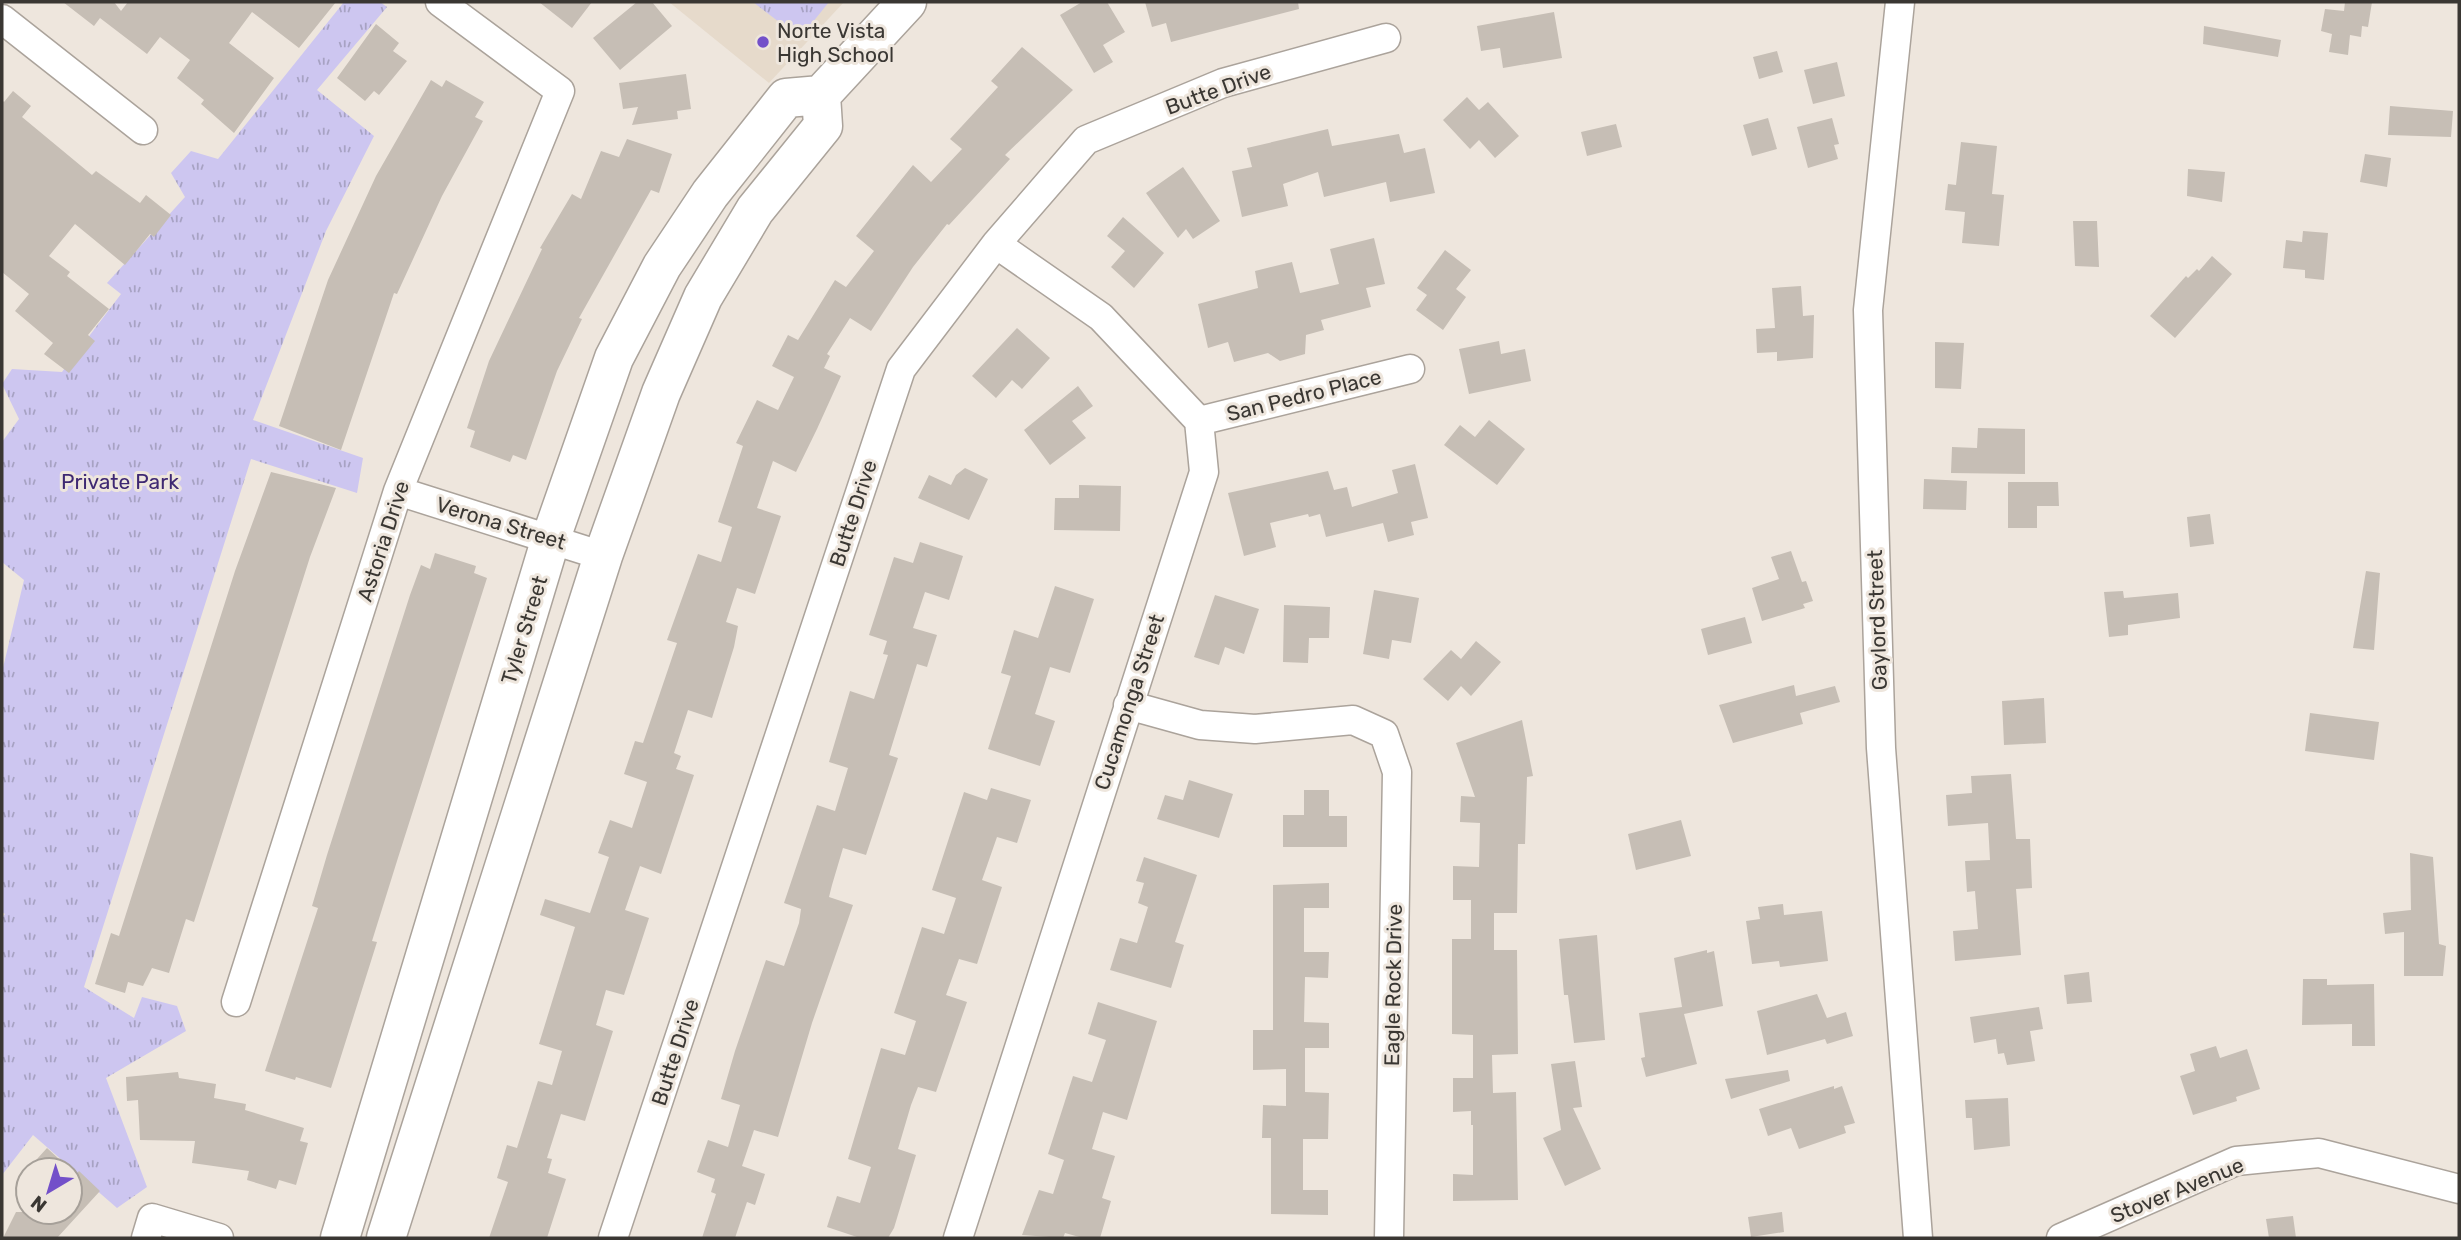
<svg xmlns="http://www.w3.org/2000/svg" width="2461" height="1240" font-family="Rubik,sans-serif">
<defs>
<pattern id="park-tufts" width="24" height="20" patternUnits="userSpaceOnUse" patternTransform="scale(1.75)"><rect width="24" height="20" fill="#cdc6f0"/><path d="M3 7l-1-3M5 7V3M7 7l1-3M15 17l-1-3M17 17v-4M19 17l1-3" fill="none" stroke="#a7a2c3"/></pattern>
</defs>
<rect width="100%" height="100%" fill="#eee6dd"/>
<!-- built -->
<path fill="#e6dacb" d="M 669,2 L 844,2 L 769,83 Z"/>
<!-- park -->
<path fill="url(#park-tufts)" d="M 344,2 L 380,2 L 387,7 L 317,90 L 374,136 L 326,231 L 253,420 L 363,458 L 357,493 L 251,459 L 84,987 L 134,1018 L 142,997 L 177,1006 L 186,1031 L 106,1078 L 147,1187 L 117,1208 L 33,1135 L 2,1175 L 2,918 L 5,914 L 2,912 L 2,672 L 24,580 L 2,562 L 2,442 L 19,419 L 2,384 L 12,369 L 62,372 L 121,294 L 107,283 L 185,197 L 171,173 L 191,151 L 218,159 Z
M 753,2 L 829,2 L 800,38 Z"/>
<!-- building -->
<path fill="#c6beb5" d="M 63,2 L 114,2 L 121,11 L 128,2 L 336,2 L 299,48 L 252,12 L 229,43 L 274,78 L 234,133 L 201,104 L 204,100 L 177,78 L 190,60 L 160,37 L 147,54 L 100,18 L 94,26 Z
M 539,2 L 592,2 L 572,28 Z
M 637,2 L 652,2 L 672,26 L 620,70 L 593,38 Z
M 1082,2 L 1107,2 L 1125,32 L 1103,45 L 1113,62 L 1094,73 L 1060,15 Z
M 1145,2 L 1298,2 L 1299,9 L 1171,42 L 1166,23 L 1152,27 Z
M 2345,2 L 2372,2 L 2368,27 L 2362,26 L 2361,37 L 2350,35 L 2348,55 L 2329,52 L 2332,34 L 2321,31 L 2325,9 L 2344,11 Z
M 1554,12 L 1562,58 L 1503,68 L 1500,48 L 1481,51 L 1477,26 Z
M 376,24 L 399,43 L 393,51 L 407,61 L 379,95 L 374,91 L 365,101 L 337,78 Z
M 2204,26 L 2281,40 L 2278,57 L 2203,44 Z
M 1022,47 L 1073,90 L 1005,155 L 1010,159 L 949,225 L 947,224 L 913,267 L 871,331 L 850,318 L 827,354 L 830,356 L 824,368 L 841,376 L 817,429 L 796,472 L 773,461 L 757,508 L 781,516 L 755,594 L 737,588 L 726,622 L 738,626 L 734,647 L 712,718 L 688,710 L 674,753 L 681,756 L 676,769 L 694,775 L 661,874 L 640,866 L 625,910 L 649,918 L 624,995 L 606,990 L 596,1025 L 613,1031 L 585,1121 L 561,1114 L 547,1158 L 552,1159 L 548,1173 L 566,1179 L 547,1238 L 489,1238 L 508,1182 L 497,1178 L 507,1145 L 517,1148 L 538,1081 L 552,1085 L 562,1051 L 539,1044 L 575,927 L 540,915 L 545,899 L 590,913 L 609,857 L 598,853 L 610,820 L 632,828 L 647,782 L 624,774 L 635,741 L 643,743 L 677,643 L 667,640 L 698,554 L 721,562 L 732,527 L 718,522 L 743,446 L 736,443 L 757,400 L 778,410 L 794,377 L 772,366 L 788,335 L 798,340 L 835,280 L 846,287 L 874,251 L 856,236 L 913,165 L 931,182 L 962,149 L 950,139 L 998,87 L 991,81 Z
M 1777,51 L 1783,72 L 1759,79 L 1753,57 Z
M 1837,62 L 1845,96 L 1813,104 L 1804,70 Z
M 686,74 L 691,109 L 677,111 L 678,119 L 632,125 L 638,107 L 623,109 L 619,83 Z
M 431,80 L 442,87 L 446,80 L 484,102 L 475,117 L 483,121 L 442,196 L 397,294 L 394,293 L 341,450 L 279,426 L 328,280 L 376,176 Z
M 13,91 L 31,106 L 22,117 L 92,175 L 96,171 L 140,203 L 146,195 L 171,215 L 154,237 L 150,234 L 125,265 L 75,224 L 49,256 L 70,272 L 67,276 L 109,309 L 88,335 L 95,341 L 69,373 L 44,354 L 53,343 L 15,311 L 29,294 L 2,272 L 2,100 L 4,102 Z
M 1467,97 L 1479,110 L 1488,102 L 1519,136 L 1495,158 L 1479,140 L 1470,149 L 1443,120 Z
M 2390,106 L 2453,111 L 2451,137 L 2388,135 Z
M 1768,118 L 1777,149 L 1752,156 L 1743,125 Z
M 1832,118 L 1839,144 L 1834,145 L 1838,159 L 1808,168 L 1797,127 Z
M 1616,124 L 1622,147 L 1587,156 L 1581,132 Z
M 1328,129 L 1332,146 L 1399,134 L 1404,153 L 1425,148 L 1435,193 L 1390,202 L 1386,182 L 1324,197 L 1318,172 L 1283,184 L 1288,206 L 1242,217 L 1232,171 L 1252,167 L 1247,148 Z
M 627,139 L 672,154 L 659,193 L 651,190 L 579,318 L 582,319 L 557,371 L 526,460 L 513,455 L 510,462 L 470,447 L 475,431 L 467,428 L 489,361 L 542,249 L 540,248 L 572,194 L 581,199 L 601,151 L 619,157 Z
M 1961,142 L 1997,146 L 1992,194 L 2004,195 L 1999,246 L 1962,243 L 1965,212 L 1945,210 L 1948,184 L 1956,185 Z
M 2365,154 L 2391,158 L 2387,187 L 2360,182 Z
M 1183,167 L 1220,221 L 1193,239 L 1186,229 L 1178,238 L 1146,193 Z
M 2188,169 L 2225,172 L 2222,202 L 2187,196 Z
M 1123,217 L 1164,253 L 1134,288 L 1111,267 L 1125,251 L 1107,236 Z
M 2073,221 L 2097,221 L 2099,267 L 2075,266 Z
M 2303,231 L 2328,233 L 2324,280 L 2305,278 L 2305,270 L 2283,268 L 2286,240 L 2302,242 Z
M 1374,238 L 1385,284 L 1366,288 L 1371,307 L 1321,320 L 1324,330 L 1306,335 L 1305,354 L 1280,361 L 1268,353 L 1234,362 L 1228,342 L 1208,348 L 1198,304 L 1258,288 L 1255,271 L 1292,262 L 1300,293 L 1339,284 L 1330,249 Z
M 1445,250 L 1471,270 L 1456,289 L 1466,297 L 1443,330 L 1416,310 L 1427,295 L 1417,288 Z
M 2212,256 L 2232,274 L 2175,338 L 2150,316 L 2186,276 L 2188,278 L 2197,269 L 2199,271 Z
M 1801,286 L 1803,316 L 1814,315 L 1813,358 L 1777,361 L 1777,352 L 1757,353 L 1756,329 L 1775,328 L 1772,288 Z
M 1017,328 L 1050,358 L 1022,389 L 1012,380 L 996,398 L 972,376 Z
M 1499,341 L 1501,354 L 1525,349 L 1531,381 L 1469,394 L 1459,349 Z
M 1935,342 L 1964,343 L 1961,389 L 1935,388 Z
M 1078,386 L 1093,406 L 1072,421 L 1086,438 L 1050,465 L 1024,430 Z
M 1489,420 L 1525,449 L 1497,485 L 1444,445 L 1460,425 L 1475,437 Z
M 1978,428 L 2025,429 L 2025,474 L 1951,473 L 1952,447 L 1977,448 Z
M 1415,464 L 1428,518 L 1411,522 L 1414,535 L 1388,542 L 1383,523 L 1326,537 L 1320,514 L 1309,517 L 1308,514 L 1270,523 L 1276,547 L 1244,556 L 1228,493 L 1328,471 L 1334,490 L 1347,487 L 1352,507 L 1398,493 L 1392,470 Z
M 965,468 L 988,479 L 969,520 L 918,498 L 929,475 L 951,485 L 956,475 Z
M 271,472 L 336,488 L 310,557 L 194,922 L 186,919 L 169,973 L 152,968 L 143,986 L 128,982 L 125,993 L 95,984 L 111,933 L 119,936 L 235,571 Z
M 1924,479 L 1967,481 L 1966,510 L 1923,509 Z
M 2008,482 L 2058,482 L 2059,506 L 2037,506 L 2037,528 L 2008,528 Z
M 1079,485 L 1121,486 L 1120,531 L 1054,530 L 1055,498 L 1079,498 Z
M 2210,514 L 2214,544 L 2190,547 L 2187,517 Z
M 920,542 L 963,556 L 949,600 L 925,592 L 913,628 L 937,635 L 927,667 L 917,664 L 889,755 L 898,758 L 866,855 L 843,848 L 832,885 L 829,897 L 853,905 L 812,1023 L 778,1137 L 754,1130 L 742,1166 L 765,1174 L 755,1205 L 747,1202 L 735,1238 L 702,1238 L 716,1194 L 711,1192 L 715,1179 L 697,1172 L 708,1140 L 728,1147 L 740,1105 L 721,1099 L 735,1051 L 766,960 L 784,966 L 799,923 L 801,909 L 784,903 L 817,805 L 835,811 L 848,768 L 829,762 L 850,691 L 874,699 L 888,655 L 883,654 L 887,641 L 869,635 L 894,557 L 913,563 Z
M 1791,551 L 1802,582 L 1806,581 L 1813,601 L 1803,604 L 1805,608 L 1762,621 L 1752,588 L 1779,579 L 1771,557 Z
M 435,553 L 476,566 L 474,573 L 487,578 L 397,861 L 372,941 L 377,942 L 331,1088 L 296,1077 L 295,1080 L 265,1071 L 318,908 L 312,906 L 327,855 L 410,595 L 421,565 L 430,569 Z
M 2366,571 L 2380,573 L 2374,650 L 2353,648 Z
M 1055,586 L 1094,599 L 1070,673 L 1050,667 L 1035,714 L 1055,721 L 1040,766 L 988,749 L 1011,676 L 1001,673 L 1014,630 L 1038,638 Z
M 1374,590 L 1419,598 L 1411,643 L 1392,640 L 1389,659 L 1363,654 Z
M 2123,591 L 2124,598 L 2178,593 L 2180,618 L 2128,625 L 2128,635 L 2109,637 L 2104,592 Z
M 1215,595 L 1259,609 L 1244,654 L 1225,647 L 1219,665 L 1194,657 Z
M 1284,605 L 1330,607 L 1329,638 L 1309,638 L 1308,663 L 1283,662 Z
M 1745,617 L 1752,643 L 1708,655 L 1701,629 Z
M 1476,641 L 1501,662 L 1471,696 L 1461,686 L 1448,701 L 1423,679 L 1451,650 L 1461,659 Z
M 1794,685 L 1796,696 L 1835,686 L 1840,702 L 1800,713 L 1803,724 L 1733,743 L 1719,705 Z
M 2044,698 L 2046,743 L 2004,745 L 2002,701 Z
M 2310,713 L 2379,722 L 2374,760 L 2305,751 Z
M 1522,720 L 1533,776 L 1527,777 L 1525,844 L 1518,844 L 1517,913 L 1494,913 L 1494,950 L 1517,950 L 1518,1054 L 1492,1055 L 1493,1093 L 1516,1092 L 1518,1200 L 1453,1201 L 1453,1174 L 1473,1175 L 1473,1125 L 1471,1125 L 1471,1111 L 1453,1112 L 1453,1078 L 1473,1078 L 1473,1035 L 1452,1034 L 1452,939 L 1471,939 L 1471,900 L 1453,900 L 1453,866 L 1479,867 L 1480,823 L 1460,822 L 1461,796 L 1475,797 L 1456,743 Z
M 2011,774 L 2016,839 L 2030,839 L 2032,888 L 2016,889 L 2021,955 L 1955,961 L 1953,931 L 1978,929 L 1975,891 L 1967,892 L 1965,861 L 1990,860 L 1988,823 L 1948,826 L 1946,795 L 1972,793 L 1971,776 Z
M 1189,780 L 1233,794 L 1219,838 L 1157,819 L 1165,795 L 1183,800 Z
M 991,788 L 1031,800 L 1017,843 L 997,837 L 982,880 L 1002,887 L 977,964 L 959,959 L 946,995 L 967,1002 L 936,1092 L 918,1087 L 911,1105 L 898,1149 L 916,1155 L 894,1228 L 888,1238 L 860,1238 L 827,1227 L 837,1196 L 860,1203 L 871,1167 L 848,1159 L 881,1048 L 905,1055 L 916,1021 L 894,1013 L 922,927 L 944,934 L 956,898 L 932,890 L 964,792 L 987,800 Z
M 1304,790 L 1329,790 L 1329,816 L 1347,816 L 1347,847 L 1283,847 L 1283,815 L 1304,815 Z
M 1681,820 L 1691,856 L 1636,870 L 1628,834 Z
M 2410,853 L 2433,857 L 2439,944 L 2446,946 L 2443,976 L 2404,976 L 2404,932 L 2385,934 L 2383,913 L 2411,910 Z
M 1144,857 L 1197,875 L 1175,942 L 1184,945 L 1171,988 L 1110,970 L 1120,938 L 1137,943 L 1148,907 L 1138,903 L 1144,883 L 1136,881 Z
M 1329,883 L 1329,908 L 1304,908 L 1304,952 L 1329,952 L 1328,978 L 1305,977 L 1304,1022 L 1329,1023 L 1329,1048 L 1305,1048 L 1305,1092 L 1329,1093 L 1328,1139 L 1303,1139 L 1303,1190 L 1328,1190 L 1328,1215 L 1271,1214 L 1271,1138 L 1262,1138 L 1263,1105 L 1286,1106 L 1286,1069 L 1253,1070 L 1253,1030 L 1273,1030 L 1273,885 Z
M 1783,904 L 1784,915 L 1822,911 L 1828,961 L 1780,967 L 1779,961 L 1752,964 L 1746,921 L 1760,919 L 1758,907 Z
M 1597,935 L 1605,1040 L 1574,1043 L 1568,995 L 1564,995 L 1559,939 Z
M 1707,950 L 1707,953 L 1714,951 L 1723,1006 L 1684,1014 L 1697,1064 L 1646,1077 L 1641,1058 L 1645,1057 L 1639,1013 L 1682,1007 L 1674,958 Z
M 2089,972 L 2092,1002 L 2067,1004 L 2064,975 Z
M 2303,979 L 2327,979 L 2327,985 L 2374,984 L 2375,1046 L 2352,1046 L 2352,1024 L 2302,1025 Z
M 1817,994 L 1827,1018 L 1846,1012 L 1853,1036 L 1827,1044 L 1825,1039 L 1767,1055 L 1757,1011 Z
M 1098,1002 L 1157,1021 L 1127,1120 L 1103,1112 L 1092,1149 L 1115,1156 L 1102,1198 L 1111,1201 L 1100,1238 L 1083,1238 L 1065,1233 L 1063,1238 L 1022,1235 L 1039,1190 L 1053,1194 L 1064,1160 L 1048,1154 L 1073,1076 L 1092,1082 L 1106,1040 L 1088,1034 Z
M 2039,1007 L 2043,1029 L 2030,1031 L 2035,1061 L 2007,1065 L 2004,1053 L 1998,1054 L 1996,1039 L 1974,1043 L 1970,1017 Z
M 2216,1046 L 2220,1058 L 2247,1049 L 2260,1089 L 2236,1097 L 2237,1101 L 2193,1115 L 2180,1076 L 2195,1071 L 2190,1054 Z
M 1575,1061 L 1582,1107 L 1573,1108 L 1601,1169 L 1565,1186 L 1543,1138 L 1561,1130 L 1551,1064 Z
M 1788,1070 L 1790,1081 L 1731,1099 L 1725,1079 Z
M 178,1072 L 179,1078 L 216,1084 L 214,1098 L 246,1104 L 245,1110 L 304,1128 L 300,1141 L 308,1143 L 296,1185 L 279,1180 L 276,1189 L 247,1180 L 249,1171 L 192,1163 L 195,1141 L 140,1140 L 138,1100 L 127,1101 L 126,1077 Z
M 1834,1086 L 1834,1089 L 1842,1086 L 1855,1123 L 1844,1126 L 1846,1133 L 1799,1149 L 1791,1128 L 1768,1136 L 1759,1109 Z
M 2008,1098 L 2010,1146 L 1974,1150 L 1972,1118 L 1966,1118 L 1965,1100 Z
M 47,1148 L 71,1170 L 27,1170 Z
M 79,1171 L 100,1191 L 57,1238 L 3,1238 L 16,1212 L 70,1212 L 70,1181 Z
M 1782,1212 L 1784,1232 L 1751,1237 L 1748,1217 Z
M 2293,1216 L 2296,1238 L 2269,1238 L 2266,1219 Z"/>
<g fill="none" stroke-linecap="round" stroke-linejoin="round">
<defs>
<path id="minor" d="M 1900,2 L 1868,310 L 1881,748 L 1918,1238
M 2,19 L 143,130
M 1199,421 L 1410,369
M 398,491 L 603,556
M 1128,705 L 1200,725 L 1255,729 L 1353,720 L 1384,734 L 1397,772 L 1389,1238
M 236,1002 L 398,491 L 560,91 L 440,2
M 146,1238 L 152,1218 L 219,1238
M 613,1238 L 901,369 L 996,244 L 1086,140 L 1223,83 L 1386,38
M 958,1238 L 1204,472 L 1199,421 L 1101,317 L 996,244
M 2061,1238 L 2236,1161 L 2319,1153 L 2459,1189"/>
<path id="secondary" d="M 340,1238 L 551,538 L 614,358 L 662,266 L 710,194 L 786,98 L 821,95 L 907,2
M 386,1238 L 603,556 L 661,393 L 703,297 L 755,210 L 823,126 L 821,95"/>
</defs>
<!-- minor casing -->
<use href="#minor" stroke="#aba39b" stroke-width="31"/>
<!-- secondary casing -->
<use href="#secondary" stroke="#aba39b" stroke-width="41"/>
<!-- minor -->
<use href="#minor" stroke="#fff" stroke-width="28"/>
<!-- secondary -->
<use href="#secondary" stroke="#fff" stroke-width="38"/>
</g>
<!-- markers -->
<circle fill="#7350c9" stroke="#eee6dd" stroke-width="2.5" cx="763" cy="42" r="7"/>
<g text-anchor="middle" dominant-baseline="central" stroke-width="6" stroke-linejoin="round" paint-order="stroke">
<!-- poi labels -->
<g font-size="21" fill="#3a3733" stroke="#eee6dd" text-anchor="start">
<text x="777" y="30">Norte Vista<tspan x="777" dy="24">High School</tspan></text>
</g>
<!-- street labels -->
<g font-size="21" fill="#3a3733" stroke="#eee6dd">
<text transform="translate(1218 89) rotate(-20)">Butte Drive</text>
<text transform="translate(1304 395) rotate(-14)">San Pedro Place</text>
<text transform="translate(853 513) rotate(-72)">Butte Drive</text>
<text transform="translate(501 523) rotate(17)">Verona Street</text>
<text transform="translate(383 541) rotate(-72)">Astoria Drive</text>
<text transform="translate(1877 620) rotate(-92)">Gaylord Street</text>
<text transform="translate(524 630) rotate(-73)">Tyler Street</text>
<text transform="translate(1129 702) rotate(-72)">Cucamonga Street</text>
<text transform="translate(1393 985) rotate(-89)">Eagle Rock Drive</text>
<text transform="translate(675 1052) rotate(-72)">Butte Drive</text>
<text transform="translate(2177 1190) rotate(-22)">Stover Avenue</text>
</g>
<!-- park labels -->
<g font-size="21" fill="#3e2872" stroke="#eee6dd">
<text x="120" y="481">Private Park</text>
</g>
</g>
<!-- border -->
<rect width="2461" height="1240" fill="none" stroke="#3a3733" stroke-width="7"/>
<!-- north arrow -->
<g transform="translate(49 1191) rotate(218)"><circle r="33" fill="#eee6dd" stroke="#a6a099" stroke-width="2"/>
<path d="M0-5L12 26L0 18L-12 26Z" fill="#7350c9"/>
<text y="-10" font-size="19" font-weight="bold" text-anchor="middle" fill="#3a3733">N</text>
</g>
</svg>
